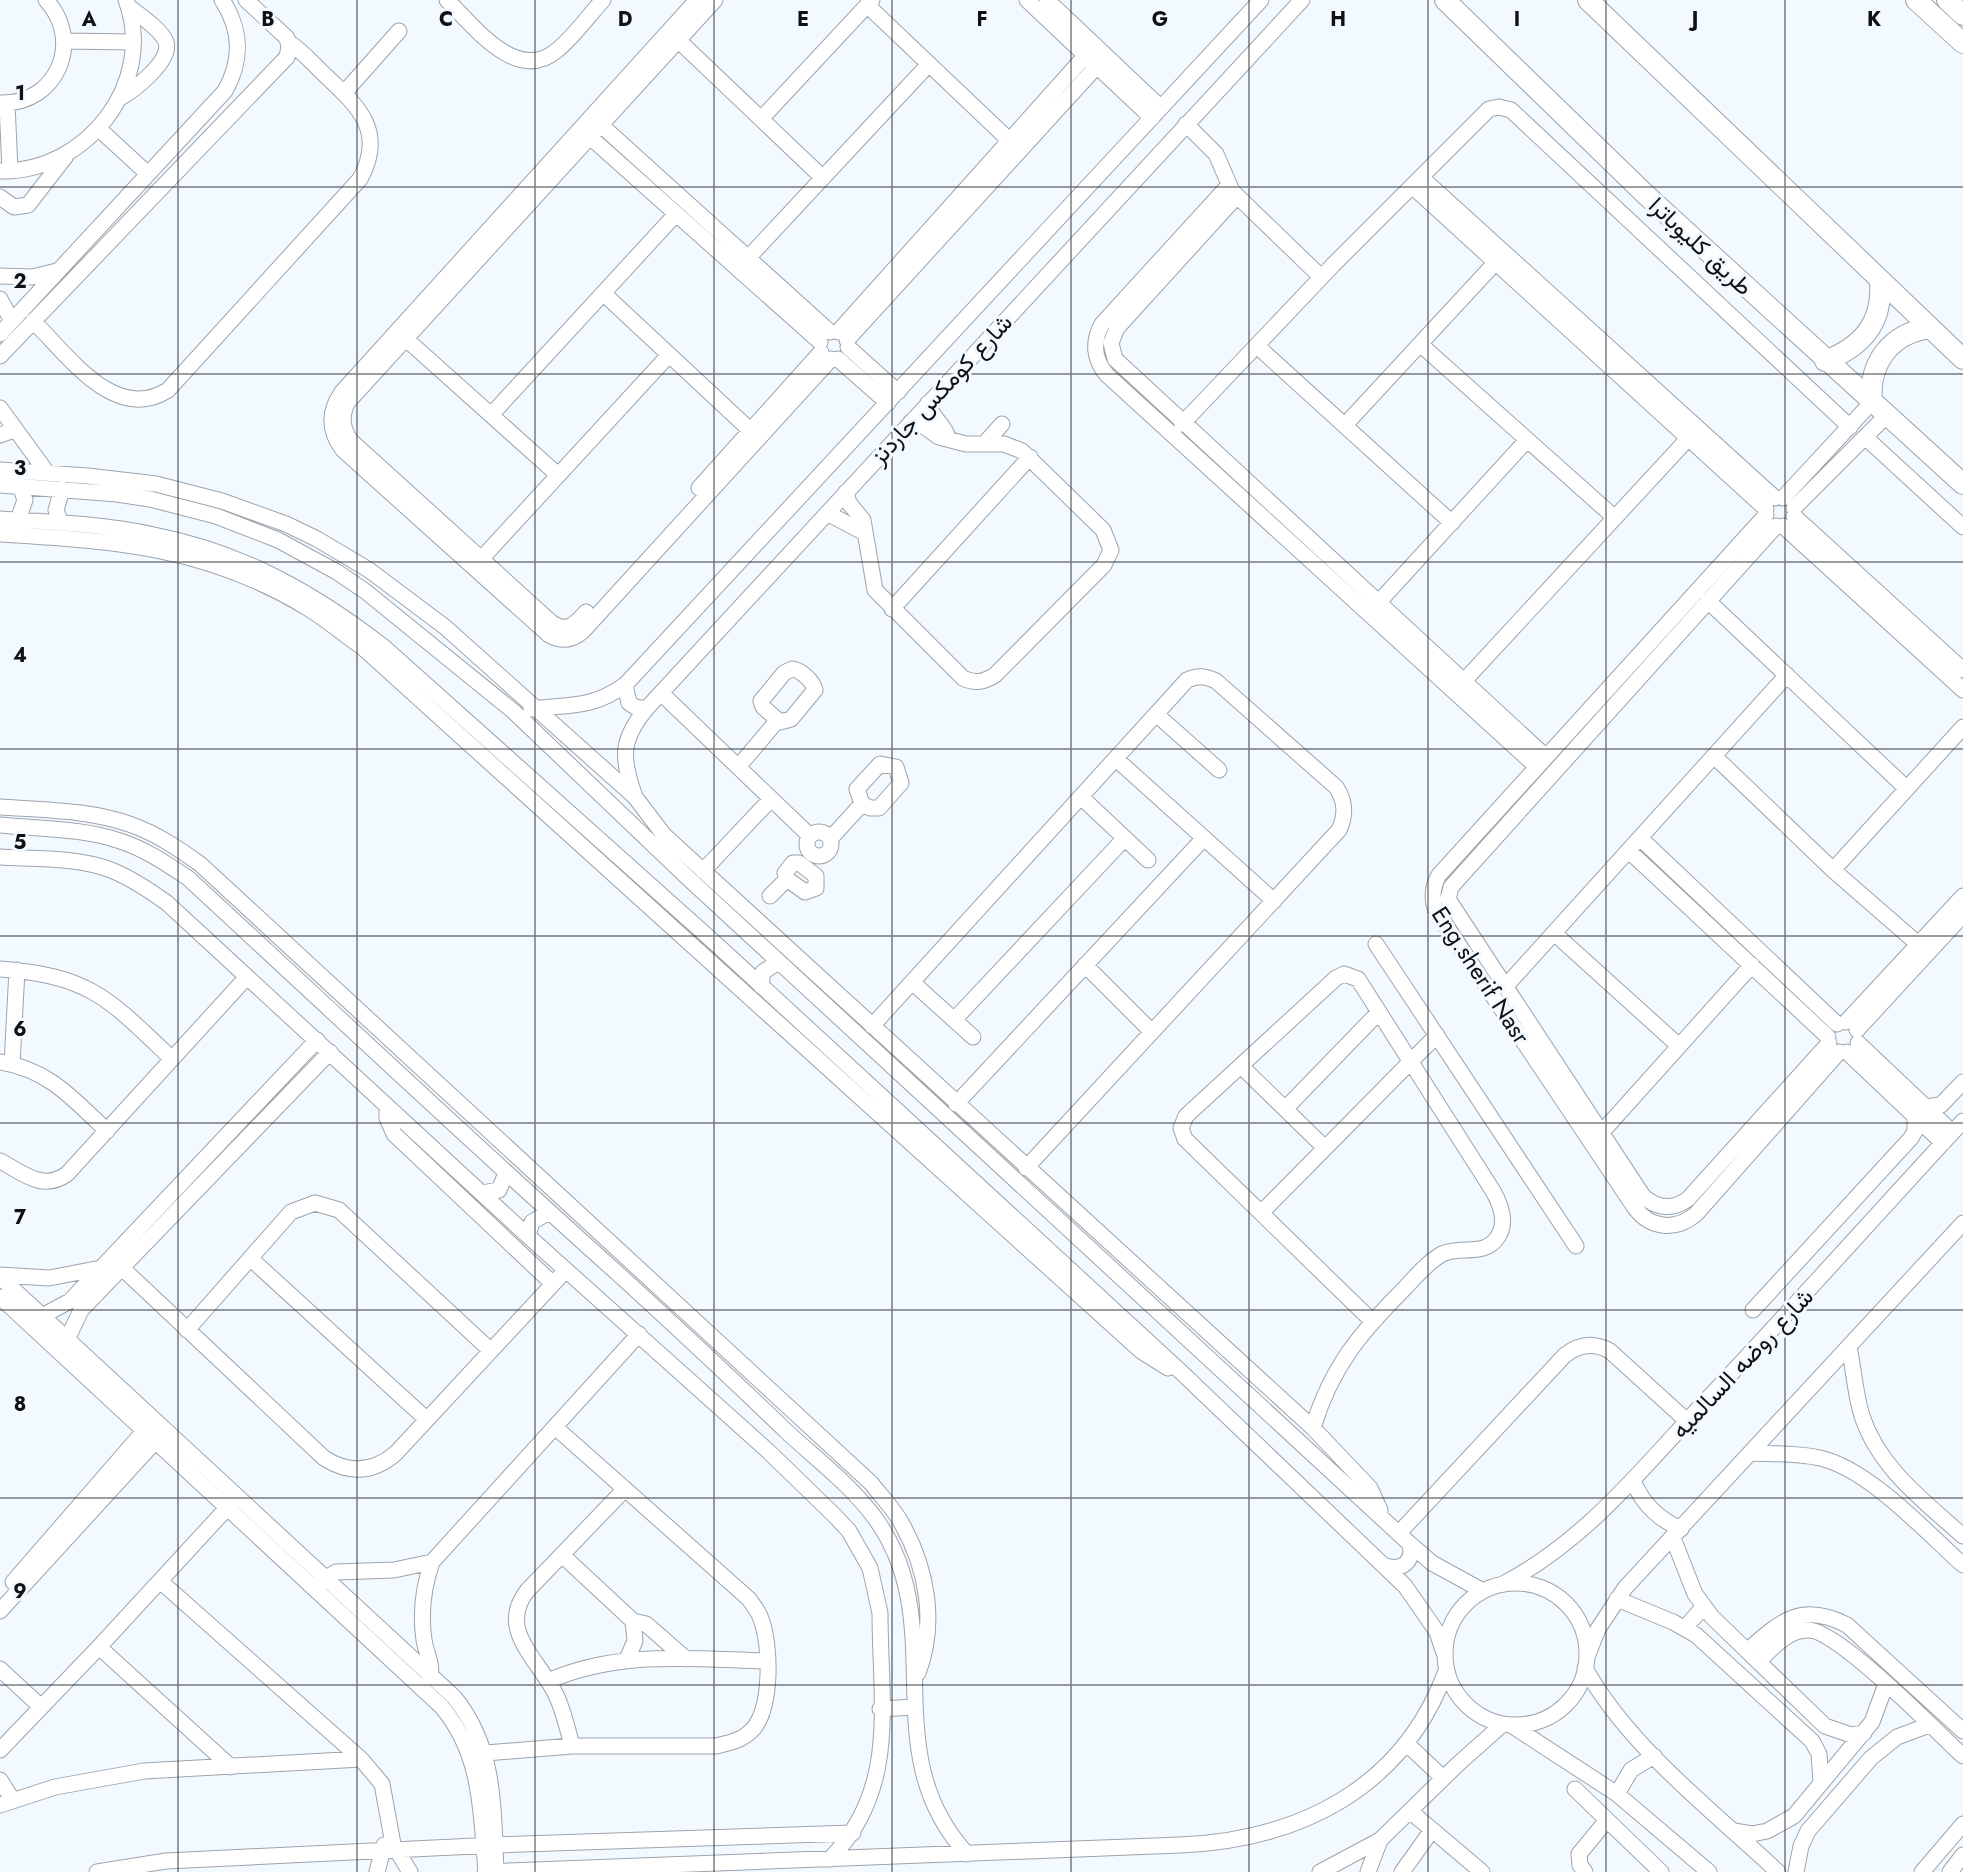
<svg xmlns="http://www.w3.org/2000/svg" width="1963" height="1872" font-family="Jost,Vazirmatn,sans-serif">
<rect width="100%" height="100%" fill="#f2f9ff"/>
<g fill="none" stroke-linecap="round" stroke-linejoin="round">
<defs>
<path id="minor" d="M 447,0 C 473,25 516,84 556,51 C 574,37 588,16 603,0
M 697,0 L 342,392 C 328,412 328,430 343,450 L 549,635 C 562,642 572,641 583,631 L 831,359
M 1027,0 L 1152,118
M 1047,0 L 1161,108
M 867,5 L 1010,141
M 678,40 L 823,178
M 65,41 L 133,42
M 344,93 L 399,31
M 120,98 C 134,90 172,61 166,42 C 161,29 139,15 128,6
M 0,103 C 57,105 84,41 46,0
M 7,103 L 10,171
M 761,119 L 872,0
M 1186,124 L 1216,154 L 1232,191 L 1321,277
M 601,125 L 830,332
M 99,129 L 148,174
M 590,137 L 820,342
M 0,171 C 86,173 157,83 126,0
M 1422,178 L 1775,498
M 1229,185 L 1102,324 C 1092,342 1094,360 1107,375 L 1537,767
M 1413,187 L 1766,509
M 1237,196 L 1117,328 L 1111,343 L 1115,359 L 1546,757
M 0,197 L 14,207 L 28,205 L 66,156
M 748,258 L 929,64
M 0,276 L 32,277 L 57,271
M 603,293 L 751,431
M 0,299 L 12,321
M 33,321 C 68,355 115,424 168,390 L 360,179 C 386,132 359,107 326,76 C 313,64 303,51 288,42
M 838,332 L 1086,55
M 0,334 L 225,91 C 242,61 242,30 222,0
M 406,339 L 558,475
M 847,340 L 1097,66
M 1420,344 L 1615,518
M 1257,346 L 1452,523
M 848,347 L 898,392
M 0,356 L 287,57 L 289,47 L 287,38 L 246,0
M 838,359 L 888,403
M 928,403 C 931,418 945,424 948,438
M 0,408 L 48,474
M 491,415 L 676,214
M 1182,424 L 1333,265 L 1489,109 L 1499,107 L 1511,110 L 1850,427
M 1345,425 L 1495,263
M 0,435 L 14,430
M 1866,438 L 1963,527
M 985,443 L 1002,424
M 0,470 L 88,476 L 156,484 L 222,501 L 286,524 L 317,539 L 369,570 L 445,627 L 635,797 L 664,835 L 1313,1428 L 1370,1488 L 1380,1510
M 0,485 L 117,494 L 150,499 L 216,516 L 278,540 L 337,572 L 365,591 L 513,711 L 688,878 L 1410,1544 L 1432,1563 L 1483,1591
M 699,488 L 821,352
M 846,492 L 849,503 L 863,520 L 875,590 L 963,678 C 975,684 984,682 995,675 L 1104,565 L 1111,550 L 1103,530 L 1022,451 L 1004,444 L 966,444 L 939,437 L 922,425 L 911,422
M 1783,498 L 1872,402
M 1794,508 L 1887,415
M 827,513 L 863,532
M 1766,515 L 1439,875 C 1432,887 1431,898 1436,911 L 1635,1208 C 1651,1229 1676,1231 1696,1214 L 1839,1052
M 1794,516 L 1963,670
M 0,519 C 51,522 104,524 154,535 C 242,552 316,594 385,648 L 715,943 L 1180,1371 L 1405,1586 L 1437,1632 L 1444,1653
M 18,520 L 25,500 L 20,486
M 61,523 L 56,510 L 62,489
M 1776,526 L 1451,887 L 1448,899 L 1643,1196 C 1657,1209 1673,1210 1688,1199 L 1829,1043
M 1783,526 L 1963,690
M 0,534 C 113,541 205,546 306,607 C 326,619 343,634 362,647 L 1141,1351 L 1168,1368
M 482,558 L 669,355
M 1708,601 L 1905,787
M 1378,603 L 1527,440
M 892,609 L 1030,457
M 586,612 C 575,624 568,633 552,623 L 350,440 C 342,427 341,417 347,403 L 715,0
M 792,669 C 801,670 813,681 815,690 L 791,719 L 780,722 L 763,707 L 761,701 L 784,673 Z
M 1464,681 L 1696,430
M 625,685 L 629,703 L 637,708 L 647,708
M 661,693 L 810,836
M 531,709 C 570,704 591,709 625,685 L 1261,0
M 1156,714 L 1219,770
M 1714,756 L 1833,870 L 1918,944
M 1116,759 L 1274,901
M 880,764 L 896,767 L 901,783 L 879,808 L 870,808 L 862,804 L 857,789 Z
M 738,767 L 777,721
M 634,794 C 621,757 621,739 647,708 L 1302,0
M 1081,797 L 1148,860
M 0,807 C 44,810 91,810 132,825 C 157,834 179,849 200,864 L 871,1483 C 881,1496 894,1509 902,1524 C 927,1569 937,1623 918,1673
M 0,825 C 39,829 82,828 120,841 C 145,849 167,864 188,878 C 330,1009 471,1142 615,1271 C 673,1324 730,1377 786,1431 C 816,1459 851,1485 875,1518 C 953,1625 872,1751 967,1854
M807 844a12 12 0 1 1 24 0a12 12 0 1 1-24 0Z
M 1640,838 L 1837,1024
M 830,839 L 862,804
M 1629,851 L 1828,1037
M 0,857 C 36,859 77,857 111,870 C 131,878 149,890 167,903 L 528,1236 L 768,1451 L 834,1515 L 849,1531 L 870,1568 L 880,1613 C 880,1704 899,1788 830,1859
M 793,863 L 799,863 L 816,876 L 816,888 L 805,892 L 787,879 L 785,873 Z
M 1833,870 L 1963,727
M 703,871 L 771,799
M 770,896 L 787,879
M 1554,933 L 1679,1046
M 1376,944 L 1576,1246
M 1085,965 L 1151,1031
M 0,969 C 91,976 109,999 172,1059
M 912,982 L 973,1037
M 761,986 L 763,972 L 775,964 L 782,965
M 1505,987 L 1787,675
M 954,1020 L 1125,838
M 1846,1022 L 1963,896
M 872,1026 L 1187,680 C 1198,675 1205,676 1216,681 L 1336,787 C 1346,802 1346,815 1339,830 L 1026,1168
M 1857,1030 L 1963,915
M 1858,1043 L 1952,1132
M 1847,1052 L 1943,1143
M 0,1062 C 49,1070 72,1098 107,1131
M 12,1064 L 17,970
M 1241,1066 L 1325,1148
M 956,1104 L 1204,838
M 387,1107 L 387,1118 L 394,1134 L 552,1283
M 1285,1109 L 1379,1012
M 1602,1132 L 1752,965
M 0,1161 C 22,1172 42,1192 67,1174 L 246,978
M 482,1193 L 499,1190 L 506,1173
M 1261,1213 L 1437,1035
M 528,1236 L 532,1222 L 549,1212
M 250,1258 L 425,1418
M 121,1267 L 324,1458 C 349,1474 373,1473 396,1453 L 566,1270
M 0,1275 L 49,1278 L 101,1268
M 0,1277 L 454,1697 C 496,1748 493,1808 496,1871
M 0,1297 L 442,1707 C 482,1755 481,1812 486,1872
M 1753,1310 L 1911,1138 L 1915,1131 L 1915,1118 L 1925,1107 L 1941,1105 L 1963,1082
M 42,1316 L 70,1301 L 317,1040
M 187,1330 L 291,1212 L 315,1203 L 339,1210 L 489,1349
M 67,1340 L 81,1310 L 330,1052
M 1849,1347 C 1854,1370 1855,1394 1862,1416 C 1879,1468 1924,1501 1963,1536
M 1313,1428 C 1331,1367 1361,1332 1405,1288 C 1416,1276 1428,1262 1442,1254 C 1461,1245 1484,1257 1497,1238 C 1508,1223 1501,1205 1493,1191 L 1358,979 L 1344,974 L 1336,978 L 1186,1116 L 1181,1128 L 1185,1139 L 1372,1321
M 1751,1453 C 1774,1454 1798,1453 1820,1458 C 1869,1469 1926,1532 1963,1565
M 1633,1480 C 1642,1504 1658,1519 1681,1529
M 1399,1533 L 1565,1355 C 1579,1344 1594,1342 1610,1351 L 1687,1421
M 1673,1538 L 1695,1594 L 1712,1617 L 1825,1726 L 1851,1735 L 1864,1733
M 562,1555 L 633,1621 L 635,1641 L 627,1659
M 1385,1566 C 1402,1571 1414,1562 1410,1544
M 160,1581 L 361,1759 L 382,1784 L 393,1844 L 410,1872
M 13,1582 L 151,1423
M 319,1582 L 336,1572 L 394,1570 L 432,1562
M1445 1654a71 71 0 1 1 142 0a71 71 0 1 1-142 0Z
M 1503,1584 C 1583,1542 1638,1474 1698,1409 C 1788,1314 1874,1217 1963,1121
M 1617,1599 L 1673,1622 L 1696,1635 L 1812,1741 L 1819,1754 L 1821,1782
M 0,1611 L 162,1434
M 633,1621 L 646,1624 L 686,1659
M 1685,1628 L 1704,1606
M 99,1647 L 231,1767
M 1748,1650 C 1782,1620 1802,1602 1847,1625 L 1963,1731
M 1587,1657 L 1598,1629 L 1625,1588 L 1963,1223
M 1759,1661 C 1773,1648 1787,1630 1808,1630 C 1837,1629 1937,1732 1963,1756
M 1585,1668 C 1628,1746 1713,1811 1778,1872
M 0,1669 L 40,1706
M 430,1677 C 433,1664 426,1653 424,1640 C 420,1613 423,1588 432,1562 L 639,1334
M 548,1681 C 620,1650 691,1659 767,1661
M 880,1709 L 915,1707
M 1511,1725 L 1617,1794 L 1709,1872
M 1408,1745 L 1443,1778
M 572,1746 C 568,1730 564,1713 557,1697 C 541,1661 496,1631 527,1591 L 625,1489
M 0,1750 L 99,1647 L 228,1507
M 486,1753 L 572,1746 L 716,1746 C 729,1743 740,1741 750,1732 C 773,1712 771,1645 761,1619 C 759,1612 753,1605 749,1599 L 555,1427
M 0,1780 L 12,1799
M 1575,1789 L 1661,1872
M 1617,1794 L 1631,1770 L 1654,1756
M 0,1805 L 55,1787 L 144,1771 L 361,1759
M 1411,1812 L 1482,1872
M 1734,1831 L 1752,1834 L 1767,1831 L 1794,1816 L 1872,1722 L 1886,1684
M 97,1872 L 166,1861 L 495,1845 L 853,1833
M 377,1872 L 384,1845
M 485,1872 L 1180,1845 C 1300,1840 1403,1788 1446,1671
M 1320,1872 L 1380,1840 L 1458,1764 L 1503,1724
M 1368,1872 L 1380,1840
M 1402,1872 L 1432,1830
M 1585,1872 L 1580,1865 L 1579,1854 L 1607,1820
M 1796,1872 L 1801,1846 L 1808,1831 L 1871,1758 L 1897,1737 L 1929,1725
M 1922,1872 L 1963,1824
M 1950,1872 L 1963,1855"/>
<path id="major" d="M 1445,0 L 1645,194 L 1963,484
M 1588,0 L 1963,359
M 1916,0 L 1963,43
M 1947,0 L 1963,15
M 1825,361 C 1862,347 1883,323 1880,282
M 1872,402 C 1868,363 1891,333 1930,328"/>
</defs>
<!-- minor casing -->
<use href="#minor" stroke="#9da4ac" stroke-width="17"/>
<!-- major casing -->
<use href="#major" stroke="#9da4ac" stroke-width="22"/>
<!-- minor -->
<use href="#minor" stroke="#fff" stroke-width="15"/>
<!-- major -->
<use href="#major" stroke="#fff" stroke-width="20"/>
</g>
<!-- grid -->
<path fill="none" stroke="#0f1215" stroke-width="1.5" stroke-opacity="0.55" d="M 178,0 L 178,1872M 357,0 L 357,1872M 535,0 L 535,1872M 714,0 L 714,1872M 892,0 L 892,1872M 1071,0 L 1071,1872M 1249,0 L 1249,1872M 1428,0 L 1428,1872M 1606,0 L 1606,1872M 1785,0 L 1785,1872M 0,187 L 1963,187M 0,374 L 1963,374M 0,562 L 1963,562M 0,749 L 1963,749M 0,936 L 1963,936M 0,1123 L 1963,1123M 0,1310 L 1963,1310M 0,1498 L 1963,1498M 0,1685 L 1963,1685"/>
<g text-anchor="middle" dominant-baseline="central" stroke-width="6" stroke-linejoin="round" paint-order="stroke">
<!-- street labels -->
<g font-size="24" fill="#0f1215" stroke="#f2f9ff">
<text transform="translate(1701 246) rotate(43)">طريق كليوباترا</text>
<text transform="translate(941 389) rotate(-47)">شارع كومكس جاردنز</text>
<text transform="translate(1481 975) rotate(57)">Eng.sherif Nasr</text>
<text transform="translate(1742 1363) rotate(-47)">شارع روضه السالميه</text>
</g>
</g>
<g font-size="20" text-anchor="middle" font-weight="bold" fill="#0f1215" stroke="#f2f9ff" stroke-width="6" stroke-linejoin="round" paint-order="stroke">
<text x="89" y="26">A</text>
<text x="268" y="26">B</text>
<text x="446" y="26">C</text>
<text x="625" y="26">D</text>
<text x="803" y="26">E</text>
<text x="982" y="26">F</text>
<text x="1160" y="26">G</text>
<text x="1338" y="26">H</text>
<text x="1517" y="26">I</text>
<text x="1695" y="26">J</text>
<text x="1874" y="26">K</text>
<text x="20" y="100">1</text>
<text x="20" y="288">2</text>
<text x="20" y="475">3</text>
<text x="20" y="662">4</text>
<text x="20" y="849">5</text>
<text x="20" y="1036">6</text>
<text x="20" y="1224">7</text>
<text x="20" y="1411">8</text>
<text x="20" y="1598">9</text>
</g>
</svg>
